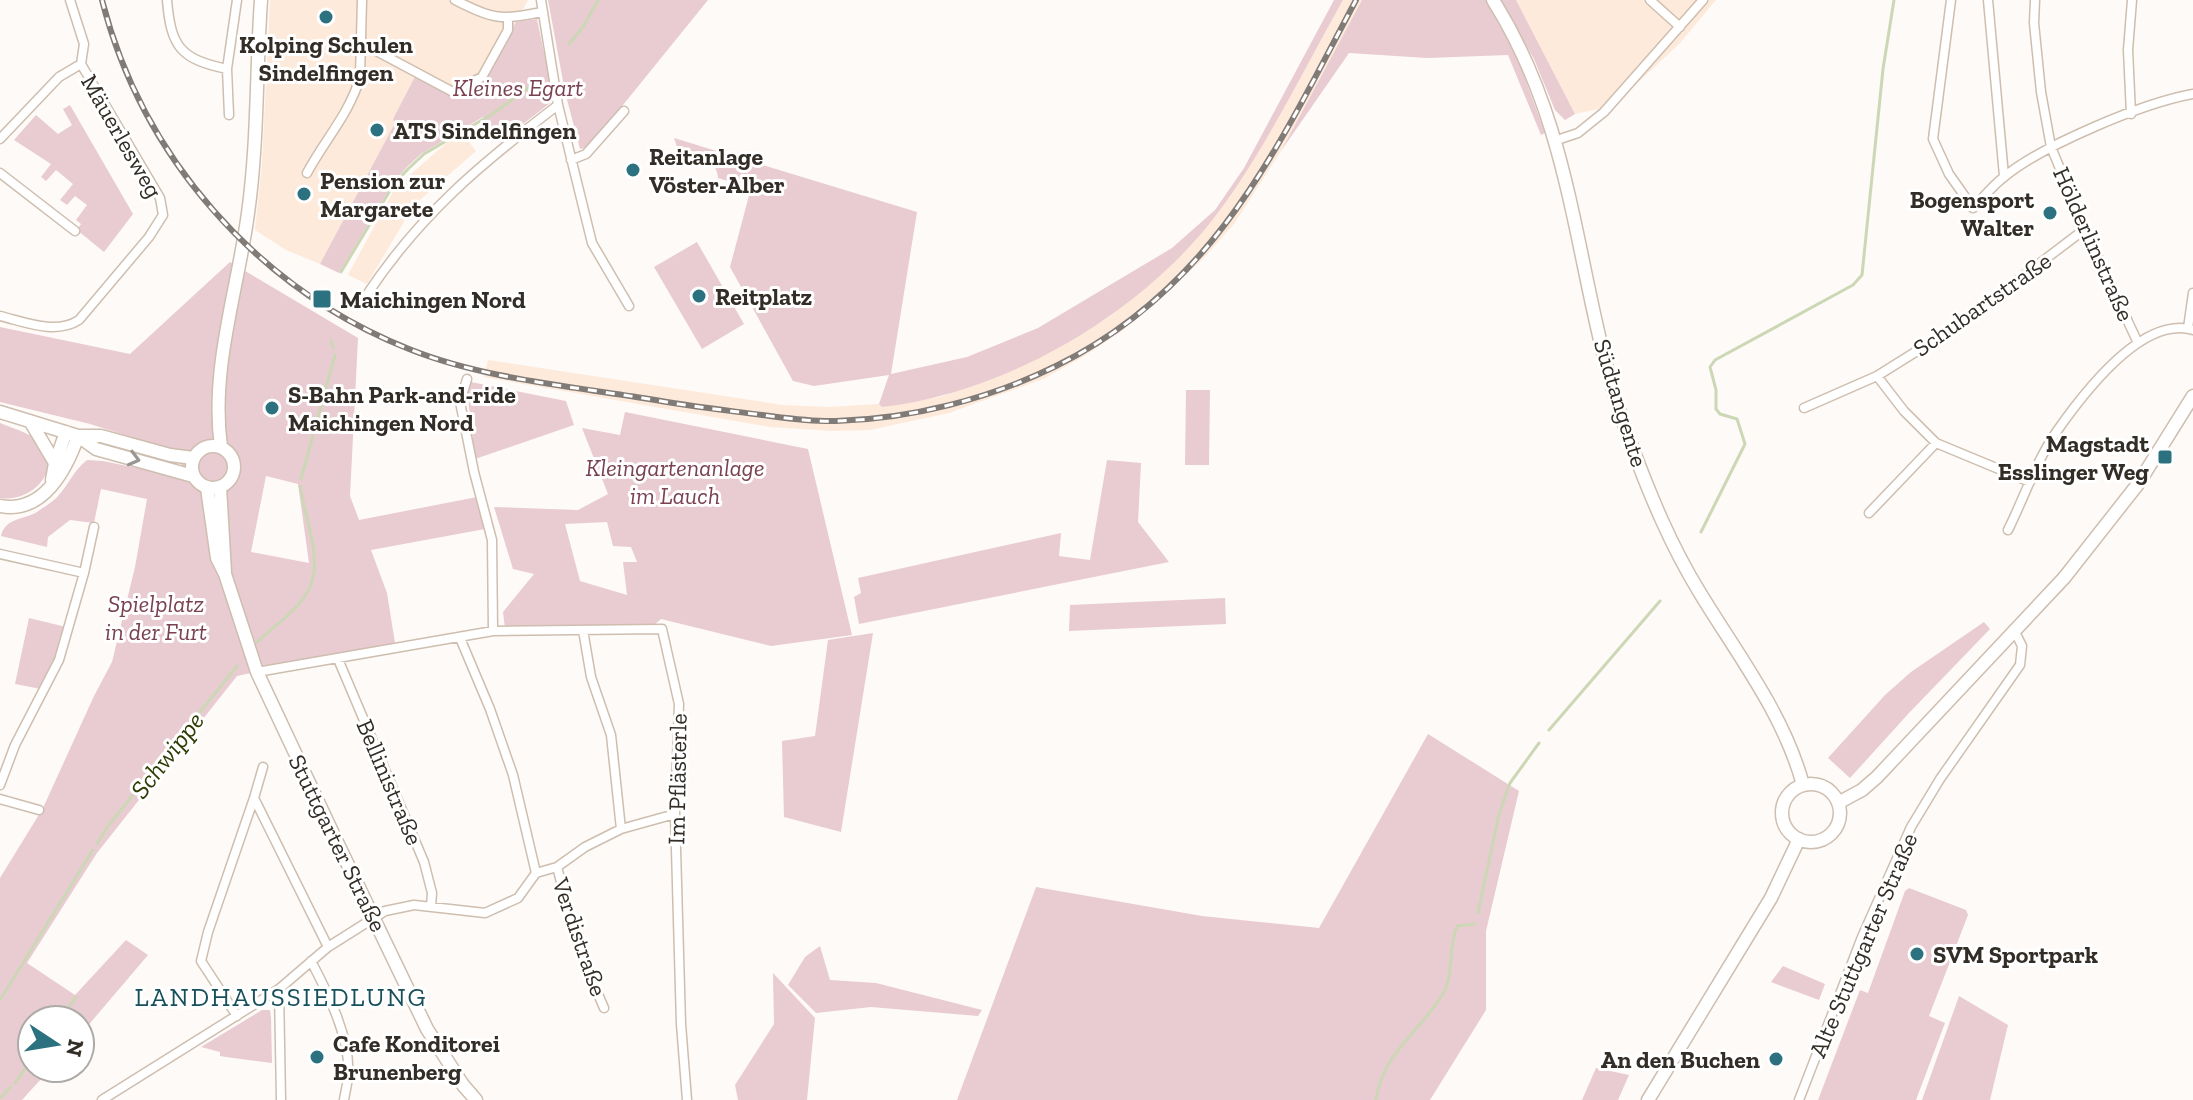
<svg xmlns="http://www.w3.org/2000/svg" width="2193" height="1100" font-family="'Zilla Slab',serif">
<rect width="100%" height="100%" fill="#fefaf7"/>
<!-- built -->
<path fill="#fdeada" d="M 270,0 L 528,0 L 485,79 L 393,118 L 395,123 L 320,264 L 286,250 L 255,230 L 262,163 Z
M 1343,0 L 1362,0 L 1281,151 L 1234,224 L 1202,260 L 1123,330 L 1081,358 L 1043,379 L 949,413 L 870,430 L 832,431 L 770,427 L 484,377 L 488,360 L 783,405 L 829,407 L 879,404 L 882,407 L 943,396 L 1047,354 L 1110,316 L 1168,268 L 1217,214 L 1247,170 Z
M 1516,0 L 1716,0 L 1680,43 L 1613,106 L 1575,114 Z
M 460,131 L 476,151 L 414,205 L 367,284 L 348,275 L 395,188 Z"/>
<!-- green -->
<path fill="#e9cbd2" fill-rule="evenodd" d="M 548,0 L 708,0 L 589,147 L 580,149 L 565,92 Z
M 1334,0 L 1343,0 C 1303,70 1268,145 1220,210 C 1145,312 1007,393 882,407 L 879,404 L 889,375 L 814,386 L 793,381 L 730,267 L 751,188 L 718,178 C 717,157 694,153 677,147 L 674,138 L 917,212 L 891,374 L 967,357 L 1038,328 L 1172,248 L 1215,210 L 1244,168 Z
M 1362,0 L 1486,0 L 1518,59 L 1545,133 L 1541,135 L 1508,55 L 1427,58 L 1349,53 L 1281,151 Z
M 1500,0 L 1516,0 L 1575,114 L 1565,120 L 1555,110 L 1534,59 Z
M 537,19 L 554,100 L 500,142 L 483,117 L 421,154 L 407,167 L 393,183 L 339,273 L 320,264 L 395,123 L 393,119 L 416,75 L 454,94 L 485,79 L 516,22 Z
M 70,105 L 133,214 L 104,252 L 77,230 L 81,224 L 76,220 L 87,205 L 75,196 L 67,205 L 60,200 L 73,184 L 56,170 L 46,181 L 41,177 L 51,164 L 14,140 L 36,115 L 58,134 L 72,125 L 63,109 Z
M 697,242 L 744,324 L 702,349 L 654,267 Z
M 230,262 L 358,338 L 350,496 L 359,520 L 477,497 L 485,529 L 371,550 L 387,593 L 395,643 L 237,676 L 97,853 L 27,963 L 75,995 L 126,940 L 148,955 L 80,1035 L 80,1020 L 32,1020 L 32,1068 L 51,1068 L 22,1100 L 0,1100 L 0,878 L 43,808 L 94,696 L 112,662 L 135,567 L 147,499 L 101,489 L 94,523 L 70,520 L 48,537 L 47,547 L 1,536 C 5,518 23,520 37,512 C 44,507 53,502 58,496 C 69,484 74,470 87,460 L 103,461 L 180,477 L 183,450 L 173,450 L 90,424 L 0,402 L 0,327 L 130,354 ZM 266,476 L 298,484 L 309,563 L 251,552 Z
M 466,381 L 566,401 L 574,425 L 475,459 Z
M 1186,390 L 1210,390 L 1209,465 L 1185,465 Z
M 625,412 L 808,449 L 852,635 L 771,646 L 661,619 L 652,627 L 505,628 L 503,612 L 534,574 L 513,569 L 494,507 L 578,510 L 608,494 L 582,428 L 620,435 ZM 607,522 L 613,546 L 631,547 L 637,562 L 623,562 L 627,595 L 580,581 L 565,524 Z
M 0,423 C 14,429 36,434 44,448 C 60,477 26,503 0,498 Z
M 1107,460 L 1141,463 L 1138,522 L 1169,562 L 859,624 L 854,597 L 861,593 L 858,578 L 1061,533 L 1059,556 L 1090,560 Z
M 1225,598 L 1226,624 L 1069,631 L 1070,605 Z
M 29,618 L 66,627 L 60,648 L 41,689 L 15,684 Z
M 1984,622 L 1990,629 L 1909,713 L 1850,778 L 1828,758 L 1885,695 L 1911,672 Z
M 873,633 L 841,832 L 784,817 L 782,741 L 815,736 L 828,640 Z
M 1428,734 L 1519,791 L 1486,931 L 1486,1010 L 1430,1100 L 957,1100 L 1036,887 L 1202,916 L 1319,928 Z
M 1909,888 L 1966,910 L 1968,915 L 1929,1016 L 1945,1023 L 1916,1100 L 1818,1100 L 1860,990 L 1868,993 L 1905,891 Z
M 820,946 L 830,980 L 876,983 L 982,1010 L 978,1016 L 871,1007 L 816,1013 L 788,985 L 805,957 Z
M 1783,966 L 1825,984 L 1819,1000 L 1771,982 Z
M 773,973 L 815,1018 L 807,1100 L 738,1100 L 735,1085 L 774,1024 Z
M 1959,996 L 2008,1025 L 1990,1100 L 1922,1100 Z
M 262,1010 L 270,1010 L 271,1017 L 272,1063 L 226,1057 L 220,1056 L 220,1052 L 201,1047 Z
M 1596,1068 L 1629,1075 L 1618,1100 L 1582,1100 Z"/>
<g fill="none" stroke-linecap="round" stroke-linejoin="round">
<!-- stream -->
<path stroke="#ccd8b5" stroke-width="3" d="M 569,44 L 583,27 L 598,0
M 341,272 L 394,184 L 408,169 L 424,154 L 494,113 L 533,84
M 331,341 L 333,348
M 301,479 L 335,355
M 1701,532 L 1745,444 L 1737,419 L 1720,414 L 1716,409 L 1716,390 L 1710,367 L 1715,360 L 1853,285 L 1862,275 L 1883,69 L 1894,0
M 257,642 C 274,626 300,609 310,587 C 323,557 304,516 300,486
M 1549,730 L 1660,601
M 97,844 L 108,826 L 237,666
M 1478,913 L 1499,814 L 1510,783 L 1539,743
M 0,1000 L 93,850
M 59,1020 L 76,997
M 15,1083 L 32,1059
M 0,1098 L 11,1087
M 1376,1100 C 1381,1055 1422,1029 1443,994 C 1454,975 1448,947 1457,926 L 1475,924"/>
<defs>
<path id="street" d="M 167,0 C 171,48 181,59 227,69
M 455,0 C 493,20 501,20 542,12
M 541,0 L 558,105 L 592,243 L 629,306
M 1650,0 L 1680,27
M 1951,0 L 1933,139 L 1949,174 L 1973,208 C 1983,198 1993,185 2004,177 C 2043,145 2143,103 2193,94
M 1988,0 L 2004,176
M 2035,0 L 2034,23 L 2041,92 L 2051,147 L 2085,229 L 2137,341
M 361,45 L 365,45 L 453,92 L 482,77 L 508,30 L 508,18
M 2131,114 L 2128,50 L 2132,0
M 229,115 L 227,69 L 237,0
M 0,139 L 59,77 L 81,64 L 84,44 L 70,0
M 1557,140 L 1578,133 L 1604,112 L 1703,0
M 571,160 L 586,154 L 624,111
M 0,173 L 75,231
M 307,173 C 324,141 350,113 360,77 L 362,0
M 366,296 C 420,214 482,163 558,105
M 0,316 C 25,322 56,335 79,320 L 149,237 L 163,215 L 160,198 L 81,64
M 2188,328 L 2193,293
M 1877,376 L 1904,411 L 1936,443 L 2030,482
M 467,379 L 460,402 L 474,472 L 492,540 L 493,631
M 1804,408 L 1877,376 L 1957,326 L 2085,229
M 1869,513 L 1936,443
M 2008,530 C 2024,498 2036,461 2057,431 C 2083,394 2142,315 2193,330
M 0,554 L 84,573
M 583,630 L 591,677 L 611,735 L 621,829
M 460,638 L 490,709 L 513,775 L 536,873
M 338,659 L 424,862 L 432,893 L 431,907
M 257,672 L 493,631 L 662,629 L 679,704 L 675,814 L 681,1024 L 687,1100
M 263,767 L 254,798 L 328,947
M 0,785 L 15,745 L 59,660 L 84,573 L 94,527
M 0,799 L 39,810
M 557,867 L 580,952 L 604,1008
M 311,961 C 327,991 351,1039 348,1075 C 348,1083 345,1092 344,1100
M 279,989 L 281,1100
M 237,1016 L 201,961 L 208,932 L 254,798
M 102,1100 L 279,989 L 328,947 L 385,911 L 414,905 L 485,913 L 518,898 L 536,873 L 557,867 L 585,847 L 621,829 L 675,814
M 1799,1100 L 1862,937 L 1911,827 L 1940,779 L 2020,665 L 2022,646 L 2014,630"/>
<path id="secondary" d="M 1493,0 C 1582,141 1574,294 1631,444 C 1650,495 1671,546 1700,593 C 1737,654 1784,714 1803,785
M 0,412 L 78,436 L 101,436 L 170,455 L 193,458
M 30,421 L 55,463
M 78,436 L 96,449 L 193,476
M192 467a21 21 0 1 1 42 0a21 21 0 1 1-42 0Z
M 221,447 C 210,369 238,289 248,213 C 258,142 256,71 261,0
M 52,480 L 55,463 L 66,432
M 220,487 L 225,572
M 207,488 L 217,558 L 225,574 L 257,672 L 336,840 L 427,1029 L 463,1085 L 476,1100
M 0,506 C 43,514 66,470 78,436
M1782 813a29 29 0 1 1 58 0a29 29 0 1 1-58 0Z
M 1838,803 L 1862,790 L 1877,777 L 2064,578 L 2138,484 L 2193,396
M 1648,1100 L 1771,898 L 1799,839"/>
</defs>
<!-- street casing -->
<use href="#street" stroke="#cebeaf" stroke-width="11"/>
<!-- secondary casing -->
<use href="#secondary" stroke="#cebeaf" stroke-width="15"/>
<!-- street -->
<use href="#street" stroke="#fff" stroke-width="8"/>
<!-- secondary -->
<use href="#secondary" stroke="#fff" stroke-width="12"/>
<defs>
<path id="rail" d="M 102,0 C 142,157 258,289 409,349 C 484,379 570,386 649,399 C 687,406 724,410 762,415 C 786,418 812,422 836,421 C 911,419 989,399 1056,366 C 1215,288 1278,147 1356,0"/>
</defs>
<!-- rail casing -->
<use href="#rail" stroke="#817b77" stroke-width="6"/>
<!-- rail -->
<use href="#rail" stroke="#fff" stroke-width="3" stroke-dasharray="9" stroke-linecap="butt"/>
</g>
<!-- one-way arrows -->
<defs><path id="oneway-chevron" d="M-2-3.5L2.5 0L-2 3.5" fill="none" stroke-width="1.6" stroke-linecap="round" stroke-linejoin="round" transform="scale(2)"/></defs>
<use stroke="#999693" href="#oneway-chevron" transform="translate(134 459) rotate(15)"/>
<!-- markers -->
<g fill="#2b717f" stroke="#fff" stroke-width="3">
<circle cx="326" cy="17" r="8"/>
<circle cx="377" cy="130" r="8"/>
<circle cx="633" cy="170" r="8"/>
<circle cx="304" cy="194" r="8"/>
<circle cx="2050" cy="213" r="8"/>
<circle cx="699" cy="296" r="8"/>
<rect x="312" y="289" width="20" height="20" rx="4"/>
<circle cx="272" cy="408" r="8"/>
<rect x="2157" y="449" width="16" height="16" rx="4"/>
<circle cx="1917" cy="954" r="8"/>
<circle cx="317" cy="1057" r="8"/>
<circle cx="1776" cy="1059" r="8"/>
</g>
<g text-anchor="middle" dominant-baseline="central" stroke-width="6" stroke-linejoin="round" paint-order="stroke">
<!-- poi labels -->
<g font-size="24" font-weight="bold" fill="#332d27" stroke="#fff" text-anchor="start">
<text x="326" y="44" text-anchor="middle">Kolping Schulen<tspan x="326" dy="28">Sindelfingen</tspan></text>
<text x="393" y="130">ATS Sindelfingen</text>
<text x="649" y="156">Reitanlage<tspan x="649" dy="28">Vöster-Alber</tspan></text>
<text x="320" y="180">Pension zur<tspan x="320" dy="28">Margarete</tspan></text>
<text x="2034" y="199" text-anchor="end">Bogensport<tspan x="2034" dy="28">Walter</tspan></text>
<text x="715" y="296">Reitplatz</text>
<text x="340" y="299">Maichingen Nord</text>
<text x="288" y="394">S-Bahn Park-and-ride<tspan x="288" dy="28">Maichingen Nord</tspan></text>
<text x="2149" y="443" text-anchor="end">Magstadt<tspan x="2149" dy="28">Esslinger Weg</tspan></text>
<text x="1933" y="954">SVM Sportpark</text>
<text x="333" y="1043">Cafe Konditorei<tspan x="333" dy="28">Brunenberg</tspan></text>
<text x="1760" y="1059" text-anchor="end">An den Buchen</text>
</g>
<!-- park labels -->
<g font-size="24" font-style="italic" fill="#794151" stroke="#fff">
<text x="518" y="87">Kleines Egart</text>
<text x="675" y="467">Kleingartenanlage<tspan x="675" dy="28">im Lauch</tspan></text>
<text x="156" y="603">Spielplatz<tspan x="156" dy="28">in der Furt</tspan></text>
</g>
<!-- street labels -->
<g font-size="24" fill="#332d27" stroke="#fff">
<text transform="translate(122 136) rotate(60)">Mäuerlesweg</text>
<text transform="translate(2094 244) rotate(66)">Hölderlinstraße</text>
<text transform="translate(1982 304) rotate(-35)">Schubartstraße</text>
<text transform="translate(1621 403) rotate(73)">Südtangente</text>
<text transform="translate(677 779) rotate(-89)">Im Pflästerle</text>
<text transform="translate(390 782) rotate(67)">Bellinistraße</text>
<text transform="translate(338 843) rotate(64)">Stuttgarter Straße</text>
<text transform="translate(580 937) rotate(71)">Verdistraße</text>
<text transform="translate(1863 945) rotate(-67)">Alte Stuttgarter Straße</text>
</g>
<!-- water labels -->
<g font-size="26" font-style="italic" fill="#2e3c03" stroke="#fff">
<text transform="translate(167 755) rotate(-52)">Schwippe</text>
</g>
<!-- neighbourhood labels -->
<g font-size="26" letter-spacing="2" fill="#17505b" stroke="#fff">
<text x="281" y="997">LANDHAUSSIEDLUNG</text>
</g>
</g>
<!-- north arrow -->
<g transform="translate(56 1044) rotate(102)"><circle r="38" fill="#ffffff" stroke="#adaba9" stroke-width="2"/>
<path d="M0-6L14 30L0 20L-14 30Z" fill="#2b717f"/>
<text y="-12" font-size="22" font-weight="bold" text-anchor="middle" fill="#332d27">N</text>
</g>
</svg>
